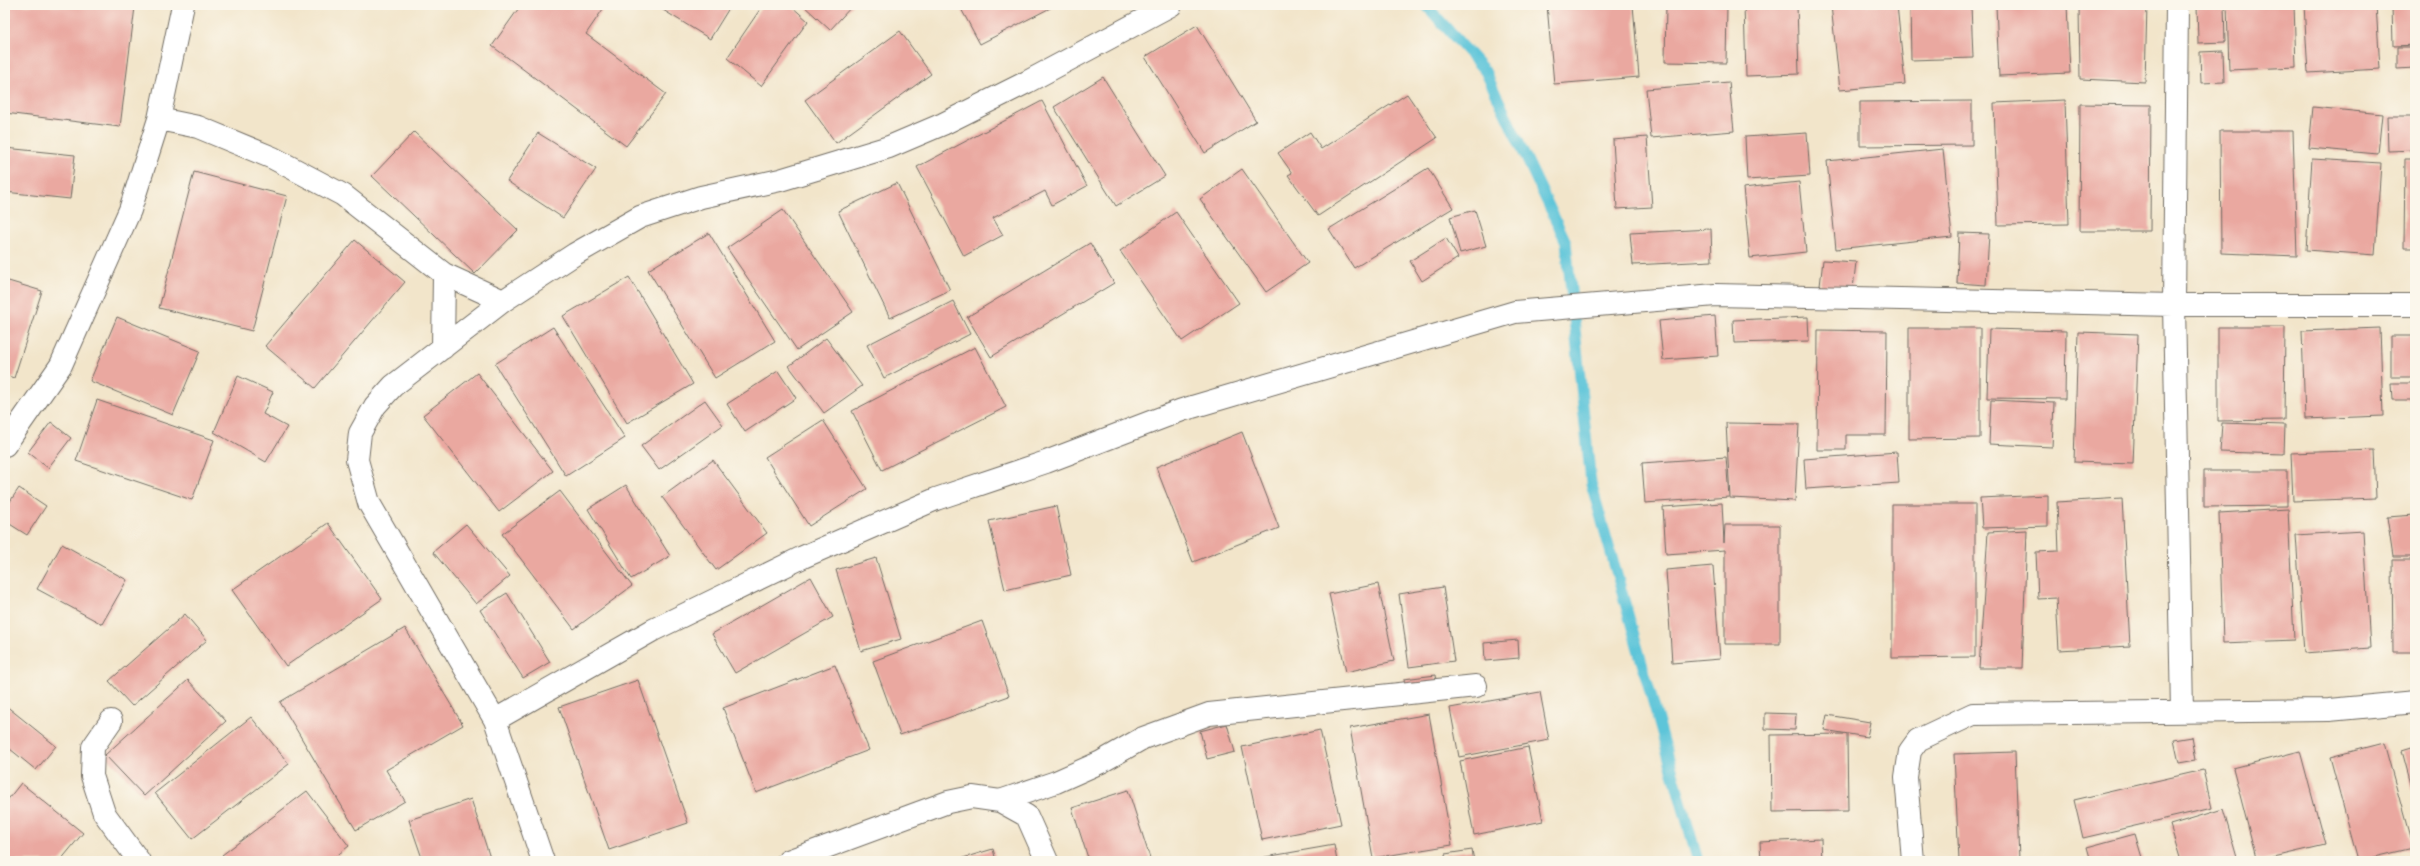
<svg xmlns="http://www.w3.org/2000/svg" width="2420" height="866" font-family="'Indie Flower',sans-serif">
<rect width="100%" height="100%" fill="#fbf7ec"/>
<filter id="ink" filterUnits="userSpaceOnUse"><feTurbulence type="fractalNoise" baseFrequency=".025" numOctaves="2"/><feDisplacementMap in="SourceGraphic" scale="8" xChannelSelector="R" yChannelSelector="G"/><feConvolveMatrix kernelMatrix="1 2 1 2 8 2 1 2 1" color-interpolation-filters="sRGB"/></filter>
<filter id="wash" filterUnits="userSpaceOnUse"><feTurbulence type="fractalNoise" baseFrequency=".012" numOctaves="4" result="noise"/><feDisplacementMap in="SourceGraphic" scale="16" xChannelSelector="R" yChannelSelector="G"/><feGaussianBlur stdDeviation="0.9" result="paint"/><feColorMatrix in="noise" values="0 0 0 0 0 0 0 0 0 0 0 0 0 0 0 0 0 1.4 0 .05"/><feComposite in="paint" operator="in"/></filter>
<g filter="url(#wash)">
<rect width="100%" height="100%" fill="#f2e5ca"/>
<g fill="none" stroke-linecap="round" stroke-linejoin="round">
<!-- stream -->
<path stroke="#5dc5d9" stroke-width="11" d="M 1426,5 L 1485,71 L 1566,242 L 1591,483 L 1698,861"/>
</g>
<g id="blocks">
<!-- building -->
<path fill="#eaa8a0" d="M 5,5 L 135,7 L 120,127 L 5,113 Z
M 521,5 L 605,6 L 586,34 L 666,94 L 626,146 L 492,46 Z
M 655,5 L 731,5 L 710,39 Z
M 763,5 L 790,5 L 808,21 L 761,86 L 727,58 Z
M 803,5 L 853,5 L 830,30 Z
M 959,5 L 1056,5 L 980,44 Z
M 1547,5 L 1633,5 L 1639,77 L 1554,84 Z
M 1666,5 L 1727,5 L 1726,63 L 1665,62 Z
M 1744,5 L 1797,5 L 1799,74 L 1746,76 Z
M 1831,5 L 1897,5 L 1905,84 L 1840,90 Z
M 1910,5 L 1971,5 L 1973,58 L 1911,60 Z
M 1996,5 L 2067,5 L 2070,73 L 1999,76 Z
M 2079,5 L 2147,5 L 2145,82 L 2080,79 Z
M 2197,5 L 2224,5 L 2225,42 L 2198,43 Z
M 2227,5 L 2294,5 L 2296,67 L 2229,70 Z
M 2304,5 L 2376,5 L 2380,69 L 2308,73 Z
M 2392,5 L 2415,5 L 2415,45 L 2393,46 Z
M 1197,25 L 1256,121 L 1205,153 L 1145,57 Z
M 900,31 L 931,74 L 836,143 L 805,100 Z
M 2397,47 L 2415,47 L 2415,68 L 2397,69 Z
M 2223,51 L 2224,82 L 2201,83 L 2200,52 Z
M 1103,77 L 1165,176 L 1116,206 L 1054,107 Z
M 1729,82 L 1734,131 L 1651,138 L 1646,89 Z
M 1407,94 L 1437,138 L 1318,216 L 1288,175 L 1292,173 L 1278,153 L 1310,132 L 1321,149 Z
M 2065,100 L 2069,224 L 1998,225 L 1994,103 Z
M 1042,101 L 1087,186 L 1052,205 L 1045,191 L 993,218 L 1003,235 L 964,256 L 917,167 Z
M 1972,101 L 1972,145 L 1860,146 L 1860,102 Z
M 2080,104 L 2151,105 L 2150,231 L 2079,231 Z
M 2313,107 L 2382,114 L 2378,154 L 2309,148 Z
M 2387,116 L 2415,116 L 2415,150 L 2388,151 Z
M 2220,131 L 2293,131 L 2297,256 L 2221,253 Z
M 414,132 L 518,230 L 475,274 L 372,176 Z
M 538,133 L 596,169 L 563,218 L 507,181 Z
M 1807,133 L 1810,176 L 1747,180 L 1745,137 Z
M 1647,137 L 1652,207 L 1617,209 L 1613,140 Z
M 5,148 L 75,155 L 70,199 L 5,192 Z
M 1943,149 L 1952,237 L 1836,249 L 1827,161 Z
M 2312,159 L 2381,163 L 2375,255 L 2306,250 Z
M 2405,159 L 2415,159 L 2415,248 L 2404,248 Z
M 1428,168 L 1453,208 L 1354,268 L 1329,229 Z
M 1242,169 L 1308,263 L 1266,292 L 1200,199 Z
M 194,172 L 287,196 L 252,331 L 159,308 Z
M 1799,182 L 1806,252 L 1750,258 L 1743,188 Z
M 897,183 L 950,290 L 890,318 L 838,211 Z
M 783,210 L 853,312 L 797,350 L 727,248 Z
M 1475,210 L 1486,246 L 1460,253 L 1450,217 Z
M 1176,212 L 1239,303 L 1182,341 L 1120,251 Z
M 1711,229 L 1712,261 L 1633,265 L 1630,233 Z
M 709,233 L 775,341 L 715,378 L 648,270 Z
M 1959,233 L 1989,234 L 1986,285 L 1957,283 Z
M 1446,238 L 1458,258 L 1422,281 L 1410,261 Z
M 355,240 L 405,282 L 315,388 L 265,346 Z
M 1090,243 L 1114,283 L 991,357 L 967,317 Z
M 1823,260 L 1856,262 L 1853,289 L 1820,286 Z
M 629,277 L 693,384 L 627,423 L 563,316 Z
M 5,280 L 42,291 L 14,378 L 5,375 Z
M 953,301 L 970,334 L 884,378 L 867,345 Z
M 1715,316 L 1718,356 L 1663,360 L 1659,321 Z
M 117,317 L 200,351 L 173,415 L 90,381 Z
M 1808,317 L 1809,341 L 1734,343 L 1733,320 Z
M 553,327 L 625,438 L 566,476 L 495,364 Z
M 2218,327 L 2285,327 L 2284,420 L 2218,421 Z
M 1909,328 L 1980,328 L 1980,438 L 1909,439 Z
M 2380,328 L 2383,416 L 2305,419 L 2302,331 Z
M 1989,329 L 2066,331 L 2065,399 L 1987,398 Z
M 1818,330 L 1887,331 L 1886,435 L 1846,435 L 1846,450 L 1817,450 Z
M 2078,332 L 2138,334 L 2133,464 L 2074,462 Z
M 2391,336 L 2415,336 L 2415,377 L 2391,377 Z
M 826,338 L 862,386 L 824,413 L 789,366 Z
M 975,347 L 1006,407 L 882,470 L 852,411 Z
M 778,371 L 796,398 L 745,432 L 727,404 Z
M 477,373 L 553,471 L 499,512 L 423,415 Z
M 238,376 L 273,392 L 263,414 L 287,427 L 266,462 L 214,432 Z
M 2391,383 L 2415,383 L 2415,400 L 2392,400 Z
M 97,400 L 214,440 L 192,500 L 76,461 Z
M 705,400 L 723,425 L 659,470 L 641,446 Z
M 1991,400 L 2054,403 L 2052,447 L 1989,444 Z
M 823,420 L 867,489 L 809,526 L 765,457 Z
M 51,422 L 71,438 L 48,468 L 28,452 Z
M 1726,423 L 1799,424 L 1795,501 L 1730,498 Z
M 2222,423 L 2285,425 L 2284,454 L 2220,452 Z
M 1242,432 L 1279,528 L 1193,562 L 1156,467 Z
M 2374,450 L 2376,498 L 2293,501 L 2291,453 Z
M 1897,452 L 1899,483 L 1806,489 L 1804,459 Z
M 1726,457 L 1729,497 L 1645,503 L 1642,463 Z
M 713,460 L 767,533 L 716,570 L 662,497 Z
M 2204,471 L 2287,471 L 2287,506 L 2204,507 Z
M 626,485 L 670,556 L 631,579 L 588,509 Z
M 19,488 L 46,506 L 27,535 L 5,521 L 5,509 Z
M 560,491 L 632,586 L 574,629 L 502,534 Z
M 2048,495 L 2048,526 L 1982,528 L 1980,498 Z
M 2122,498 L 2130,646 L 2059,650 L 2056,598 L 2038,599 L 2036,552 L 2059,551 L 2057,502 Z
M 1722,503 L 1724,543 L 1725,525 L 1780,525 L 1780,644 L 1725,644 L 1725,550 L 1666,554 L 1663,507 Z
M 1892,504 L 1975,504 L 1975,657 L 1892,658 Z
M 1056,506 L 1071,575 L 1005,590 L 989,521 Z
M 2288,509 L 2294,640 L 2223,643 L 2219,513 Z
M 2415,515 L 2415,557 L 2393,557 L 2387,517 Z
M 328,523 L 382,599 L 286,666 L 232,590 Z
M 466,524 L 510,576 L 476,604 L 433,552 Z
M 2027,530 L 2022,668 L 1979,668 L 1988,532 Z
M 2363,531 L 2370,648 L 2304,653 L 2296,535 Z
M 62,544 L 127,580 L 102,624 L 37,589 Z
M 876,558 L 901,639 L 861,651 L 836,570 Z
M 2392,560 L 2415,560 L 2415,652 L 2393,652 Z
M 1713,566 L 1720,659 L 1672,663 L 1666,570 Z
M 811,577 L 833,617 L 735,673 L 712,634 Z
M 1378,584 L 1394,661 L 1346,672 L 1329,594 Z
M 1443,587 L 1454,661 L 1409,667 L 1399,594 Z
M 507,593 L 550,662 L 523,678 L 480,610 Z
M 185,614 L 207,640 L 132,706 L 109,681 Z
M 982,621 L 1009,696 L 900,735 L 873,661 Z
M 405,628 L 463,725 L 386,770 L 405,801 L 356,830 L 280,702 Z
M 1518,640 L 1519,658 L 1485,661 L 1484,643 Z
M 835,665 L 869,750 L 756,793 L 723,708 Z
M 1436,675 L 1438,689 L 1406,693 L 1404,679 Z
M 188,680 L 226,721 L 144,796 L 105,755 Z
M 638,680 L 688,823 L 609,850 L 559,707 Z
M 1540,692 L 1549,740 L 1459,757 L 1450,708 Z
M 5,705 L 56,746 L 36,770 L 10,749 L 5,756 Z
M 1765,713 L 1796,714 L 1795,730 L 1765,729 Z
M 1429,714 L 1452,845 L 1373,858 L 1350,728 Z
M 1827,715 L 1870,722 L 1867,737 L 1824,730 Z
M 251,717 L 289,764 L 192,839 L 155,793 Z
M 1227,724 L 1235,752 L 1207,759 L 1200,731 Z
M 1320,730 L 1341,824 L 1262,840 L 1242,747 Z
M 1847,734 L 1848,811 L 1772,812 L 1771,735 Z
M 2192,737 L 2196,760 L 2179,763 L 2174,740 Z
M 2384,743 L 2413,848 L 2358,861 L 2330,757 Z
M 1528,747 L 1543,821 L 1474,835 L 1460,761 Z
M 2415,747 L 2415,799 L 2402,751 Z
M 2300,751 L 2325,845 L 2257,861 L 2233,768 Z
M 2015,752 L 2019,861 L 1959,861 L 1954,754 Z
M 2203,770 L 2212,808 L 2083,838 L 2074,800 Z
M 21,783 L 83,833 L 60,861 L 5,861 L 5,803 Z
M 1128,790 L 1151,861 L 1089,861 L 1072,808 Z
M 307,791 L 349,846 L 330,861 L 227,861 L 222,855 Z
M 471,799 L 491,861 L 423,861 L 409,820 Z
M 2223,809 L 2238,861 L 2181,861 L 2170,825 Z
M 2135,834 L 2143,861 L 2091,861 L 2087,847 Z
M 1821,839 L 1822,861 L 1761,861 L 1760,842 Z
M 1334,845 L 1337,861 L 1255,861 L 1254,859 Z
M 993,849 L 996,861 L 953,861 Z
M 1472,850 L 1474,861 L 1446,861 L 1445,854 Z"/>
</g>
</g>
<g filter="url(#ink)">
<use href="#blocks" fill-opacity="0" stroke="#716c63" stroke-width="1"/>
<g fill="none" stroke-linecap="round" stroke-linejoin="round">
<defs>
<path id="street" d="M 2177,5 L 2174,305 L 2182,711
M 159,119 L 198,127 L 273,158 L 343,195 L 444,274 L 503,301
M 443,348 L 444,274
M 5,445 L 61,365 L 130,210 L 159,119 L 183,5
M 495,720 L 653,630 L 803,557 L 936,499 L 1046,462 L 1182,410 L 1515,312 L 1715,295 L 2174,305 L 2415,305
M 111,721 L 93,747 L 92,776 L 104,813 L 139,861
M 1000,801 L 1056,782 L 1101,762 L 1143,738 L 1209,714 L 1476,686
M 543,861 L 495,720 L 369,503 L 357,460 L 360,433 L 375,406 L 393,386 L 503,301 L 575,254 L 640,217 L 701,197 L 780,180 L 889,147 L 943,124 L 1027,82 L 1171,5
M 788,861 L 948,802 L 972,797 L 1000,801 L 1027,816 L 1047,861
M 1913,861 L 1906,777 L 1910,751 L 1918,740 L 1973,714 L 2329,710 L 2415,702"/>
</defs>
<!-- street casing -->
<use href="#street" stroke="#716c63" stroke-width="24"/>
<!-- street -->
<use href="#street" stroke="#fff" stroke-width="22"/>
</g>
</g>
<!-- margin -->
<rect width="2420" height="866" fill="none" stroke="#fbf7ec" stroke-width="20"/>
</svg>
